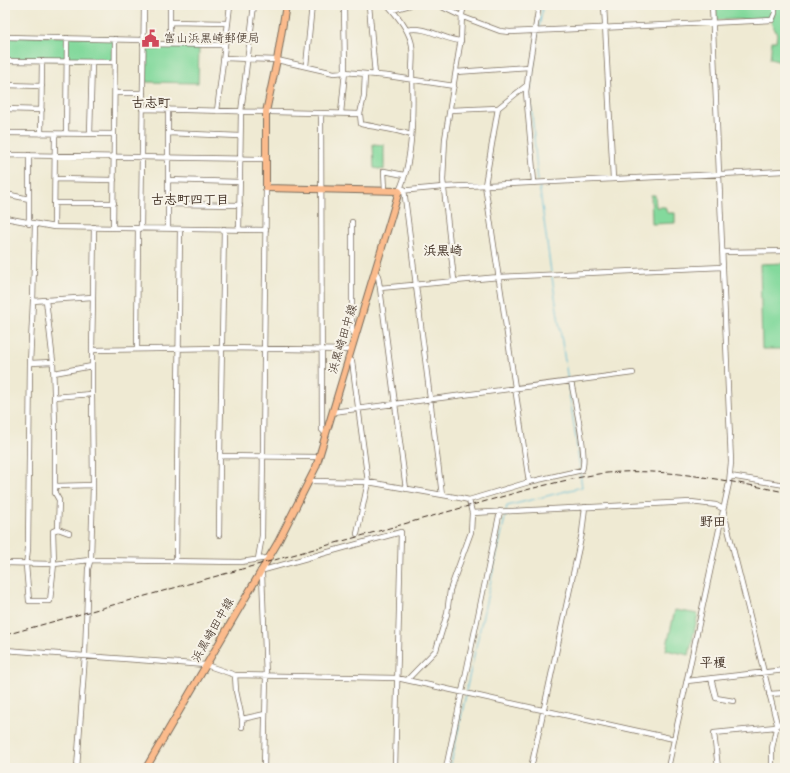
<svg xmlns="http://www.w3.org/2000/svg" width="790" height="773" font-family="'Architects Daughter','Klee One',sans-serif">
<rect width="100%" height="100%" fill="#f7f3e8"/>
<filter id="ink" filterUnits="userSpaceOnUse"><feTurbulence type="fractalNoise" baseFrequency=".025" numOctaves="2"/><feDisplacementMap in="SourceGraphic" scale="8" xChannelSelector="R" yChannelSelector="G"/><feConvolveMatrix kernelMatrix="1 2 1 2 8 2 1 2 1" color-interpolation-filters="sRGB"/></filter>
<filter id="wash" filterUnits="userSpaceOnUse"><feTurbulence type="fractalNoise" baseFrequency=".012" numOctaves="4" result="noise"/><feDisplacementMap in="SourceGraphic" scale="16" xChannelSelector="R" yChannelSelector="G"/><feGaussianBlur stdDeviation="0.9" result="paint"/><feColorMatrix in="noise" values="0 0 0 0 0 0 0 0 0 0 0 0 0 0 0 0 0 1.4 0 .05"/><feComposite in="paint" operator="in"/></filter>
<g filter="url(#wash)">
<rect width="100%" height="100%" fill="#efead3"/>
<!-- green -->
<path fill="#83d99c" stroke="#5f825d" d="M 716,5 L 774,5 L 771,19 L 716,20 Z
M 776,5 L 785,5 L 785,63 L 770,59 L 772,41 L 776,41 L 777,34 L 771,22 Z
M 5,36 L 115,37 L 115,61 L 5,59 Z
M 147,46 L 199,47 L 198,83 L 146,82 Z
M 373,144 L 384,145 L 384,170 L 374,168 Z
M 651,195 L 655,195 L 656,207 L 665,207 L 667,213 L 675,213 L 675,223 L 652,224 Z
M 785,263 L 785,349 L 762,349 L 760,264 Z
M 675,610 L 698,614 L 689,655 L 666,650 Z"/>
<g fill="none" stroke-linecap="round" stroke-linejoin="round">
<!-- stream -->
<path stroke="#56b9d5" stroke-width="1" d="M 539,28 L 543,5
M 538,181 L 530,93 L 538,33
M 539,184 L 551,272
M 552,277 L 568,381
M 568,384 L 580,468
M 506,510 L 507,506 L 582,487 L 580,473
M 466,691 L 506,513
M 450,768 L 466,694"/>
</g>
</g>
<g filter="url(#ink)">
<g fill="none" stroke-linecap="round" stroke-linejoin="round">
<defs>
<path id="minor" d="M 369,5 L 375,75
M 388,5 C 397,16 407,27 411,41 C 414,50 412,62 412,72 C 413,105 414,161 399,191
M 438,5 L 463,17 L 500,31 L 510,32 L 772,20 L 775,13 L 775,5
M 604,5 L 613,179
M 392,10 L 410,5
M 170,22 L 228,23 L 230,5
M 407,30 C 426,25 443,40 461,41
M 5,37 L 143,40
M 143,44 L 225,45 L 217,111
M 170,44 L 170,5
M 225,45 L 228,23
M 225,58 L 277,60 L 334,73 L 345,72 L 388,76 L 454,86
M 5,61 L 115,62
M 306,66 L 312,5
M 529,67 L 539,5
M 456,72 L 529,67 L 527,85
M 5,85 L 42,86
M 115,93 L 143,93
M 498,108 L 527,85 L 526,92 L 534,182
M 5,109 L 42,110
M 142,109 L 360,114 L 364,96 L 365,74
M 168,109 L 168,228
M 450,110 L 498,108 L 485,185 L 529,482
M 321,113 L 322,430 L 326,434
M 341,113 L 345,72 L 344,5
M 360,114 L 361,124 C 378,128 394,129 411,135
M 5,133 L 114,134
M 168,133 L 240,136
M 41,134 L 42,61
M 66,134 L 67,38
M 90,134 L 92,62
M 5,155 L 265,159
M 55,179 L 114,180
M 168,180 L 240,182
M 404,189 L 442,495
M 385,190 L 384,171 L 404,175
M 399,191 L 443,187 L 785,171
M 5,193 L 6,155
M 6,194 L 29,199 L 29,155
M 29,199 L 29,224
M 54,203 L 114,203
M 168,204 L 240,205
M 5,218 L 54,227 L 266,230
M 352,222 L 352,331 L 355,335
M 54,227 L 55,134
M 113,228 L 115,39
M 141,228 L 144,5
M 239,230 L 241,112 L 254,5
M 723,252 L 785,251
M 375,271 L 378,276 L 380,288 L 499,277 L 723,267
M 454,280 L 443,180 L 445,139 L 461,38 L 462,14 L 464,5
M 380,288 L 406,489
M 93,297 L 94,227
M 46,300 L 93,297 L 92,350
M 33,301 L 35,225
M 137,349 L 138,228
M 348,358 L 352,361 L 368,482 L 357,534
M 53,362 L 55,423 L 55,493 L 59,500 L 58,529 L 53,531 L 54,564 L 50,601 L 29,601 L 26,565 L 28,549 L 30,363 Z
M 30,363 L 33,301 L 46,300 L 53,362
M 54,373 L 92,366 L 92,350 L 222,348 L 351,350
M 54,397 L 92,394 L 92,366
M 333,412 L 633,373
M 220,456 L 224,229
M 730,476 L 785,485
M 311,481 L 368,482 L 460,498 L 469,500 L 472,513
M 56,486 L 93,485 L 92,394
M 469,500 L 529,482 L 582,470 C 588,456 574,399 571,381
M 58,529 L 69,533
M 219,535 L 220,456 L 319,457
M 258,559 L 262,536 L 266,188
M 176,561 L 180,229
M 5,563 L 54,564 L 90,560 L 241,562 L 267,558
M 5,650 L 206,665 L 235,675 L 397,678 L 674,739
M 235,675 L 236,691 L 242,719 L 265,714
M 711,678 L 716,698 L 734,701
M 407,680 L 436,650 L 447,614 L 450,590 L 471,532 L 472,513 L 691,502 L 716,505 L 723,509 L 777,724 L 772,748 L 772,768
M 687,681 L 785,670
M 769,694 L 785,693
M 242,719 L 242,727
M 777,724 L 785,724
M 77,768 L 85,655 L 88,569 L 91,558 L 93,485
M 264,768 L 266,676 L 262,574 L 260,571 L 401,532 L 395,768
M 446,768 L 500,511
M 531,768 L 582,533 L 585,507
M 668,768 L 729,483 L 731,462 L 712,5
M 718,768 L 714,733 L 776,727
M 763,768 L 772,767"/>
<path id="major" d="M 146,768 L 278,542 L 316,467 L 399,191 L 266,188 L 266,112 L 277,60 L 286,5"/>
</defs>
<!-- minor casing -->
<use href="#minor" stroke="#7a6d5d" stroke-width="6"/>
<!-- major casing -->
<use href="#major" stroke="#7a6d5d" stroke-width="8"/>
<!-- minor -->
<use href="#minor" stroke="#fff" stroke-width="4.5"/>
<!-- major -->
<use href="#major" stroke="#fbbb8c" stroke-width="6"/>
<!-- rail -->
<path stroke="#3b2a1e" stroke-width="1" stroke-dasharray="6 3" stroke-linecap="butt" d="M 5,635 L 526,490 C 550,484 574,478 598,474 C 661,466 723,480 785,492"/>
</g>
</g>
<!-- icons -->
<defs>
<symbol id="civic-bare" viewBox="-9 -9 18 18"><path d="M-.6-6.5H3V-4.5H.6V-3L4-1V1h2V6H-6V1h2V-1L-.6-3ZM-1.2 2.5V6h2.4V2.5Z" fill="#d1495b" stroke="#f7f3e8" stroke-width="2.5" paint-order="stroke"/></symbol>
</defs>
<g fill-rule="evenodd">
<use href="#civic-bare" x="138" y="26" width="25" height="25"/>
</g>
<g text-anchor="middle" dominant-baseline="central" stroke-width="4" stroke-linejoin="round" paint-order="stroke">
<!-- poi labels -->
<g font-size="12" fill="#3b2a1e" stroke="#f7f3e8" text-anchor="start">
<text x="164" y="38">富山浜黒崎郵便局</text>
</g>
<!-- street labels -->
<g font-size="12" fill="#3b2a1e" stroke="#f7f3e8">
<text transform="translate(343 339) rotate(-73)">浜黒崎田中線</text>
<text transform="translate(213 630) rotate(-60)">浜黒崎田中線</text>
</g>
<!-- neighbourhood labels -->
<g font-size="13" font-weight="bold" fill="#3b2a1e" stroke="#f7f3e8">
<text x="151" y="103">古志町</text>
<text x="190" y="200">古志町四丁目</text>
<text x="443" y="251">浜黒崎</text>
<text x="713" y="522">野田</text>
<text x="713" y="663">平榎</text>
</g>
</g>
<!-- margin -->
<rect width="790" height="773" fill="none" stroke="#f7f3e8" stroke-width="20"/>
</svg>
